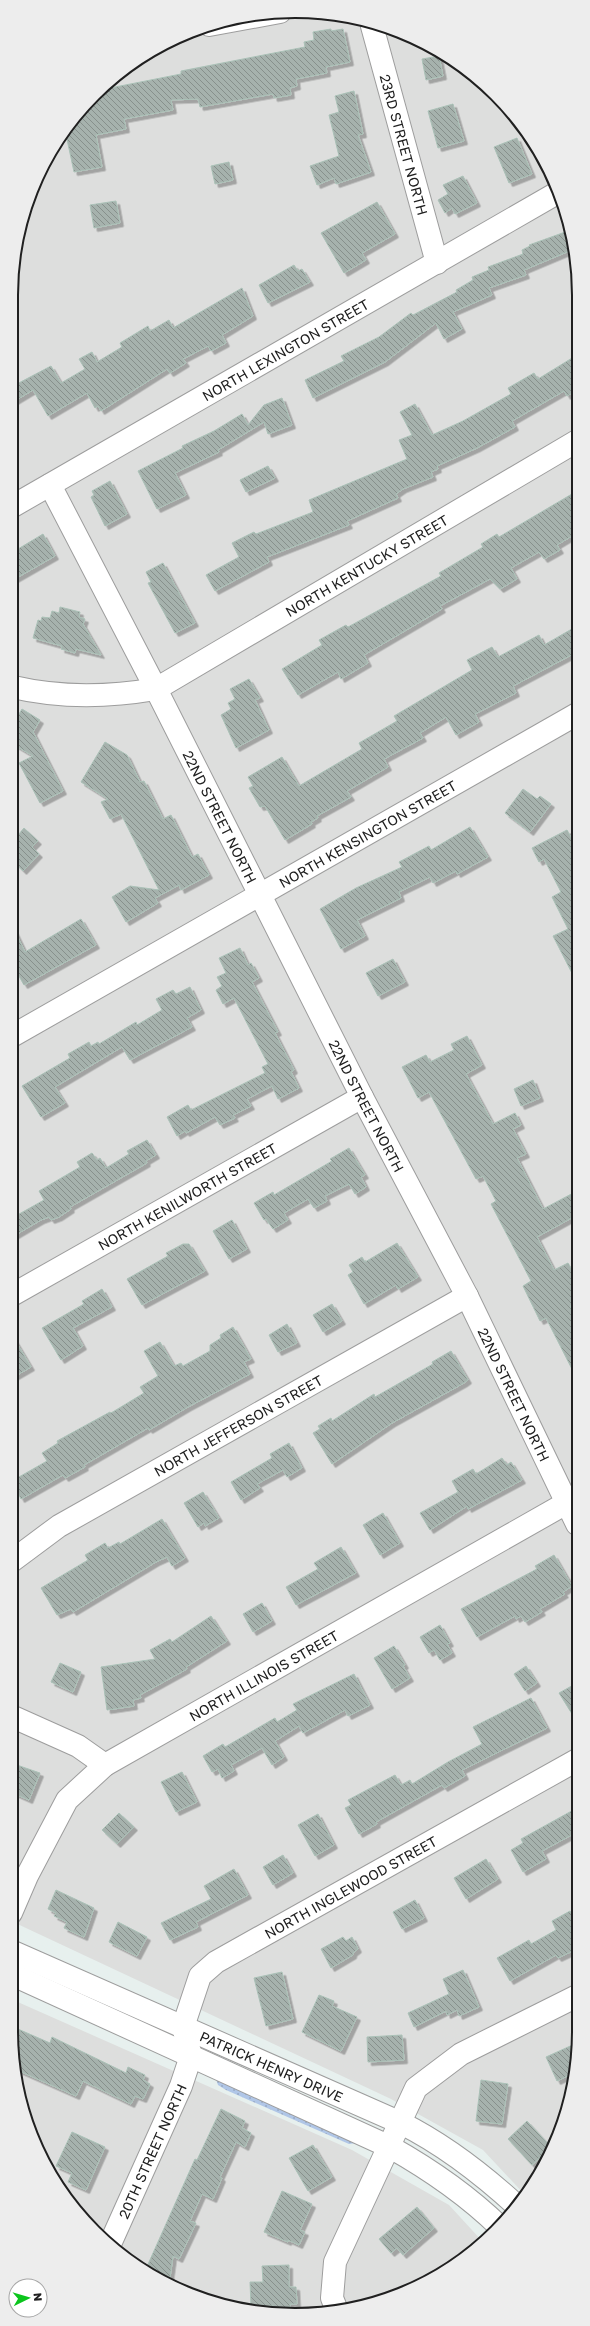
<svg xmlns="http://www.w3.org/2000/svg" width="590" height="2326" font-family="'Golos Text',sans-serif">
<defs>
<pattern id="garden-dots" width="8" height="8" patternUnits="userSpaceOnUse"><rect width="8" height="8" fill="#b0c6e7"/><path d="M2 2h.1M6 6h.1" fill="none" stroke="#97aac6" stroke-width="1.8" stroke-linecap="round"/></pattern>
<pattern id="building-back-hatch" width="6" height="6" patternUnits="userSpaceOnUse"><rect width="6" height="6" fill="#a6b2ad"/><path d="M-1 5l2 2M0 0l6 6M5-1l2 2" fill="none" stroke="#87908c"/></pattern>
<filter id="shadow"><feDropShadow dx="3.5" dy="3.5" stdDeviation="0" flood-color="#0004"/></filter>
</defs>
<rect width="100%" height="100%" fill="#e7f0ee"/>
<!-- residential -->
<path fill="#dddedd" d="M 277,12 L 332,13 L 421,40 L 496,94 L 550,170 L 577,258 L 577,2068 L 564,2123 L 541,2173 L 525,2195 L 483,2150 L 391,2099 L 11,1921 L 13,258 L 26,203 L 49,153 L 82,108 L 122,70 L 170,40 L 222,21 Z
M 11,1999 L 352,2150 L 449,2205 L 483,2242 L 468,2256 L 421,2286 L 369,2305 L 276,2314 L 221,2305 L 169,2286 L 122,2256 L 82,2218 L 33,2139 L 16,2086 L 11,2031 Z"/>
<!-- garden -->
<path fill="url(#garden-dots)" d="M 216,2079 L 356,2143 L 349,2144 L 226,2090 L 218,2085 Z"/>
<!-- building -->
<path fill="url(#building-back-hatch)" stroke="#aac1b7" filter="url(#shadow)" d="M 331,29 L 331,31 L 343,29 L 350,62 L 326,67 L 327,73 L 296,79 L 297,86 L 290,88 L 291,95 L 274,98 L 273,94 L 200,107 L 198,99 L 171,100 L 173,110 L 124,119 L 126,129 L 96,135 L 102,167 L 74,172 L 65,130 L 82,108 L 100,90 L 181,74 L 181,71 L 305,47 L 304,42 L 314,40 L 313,32 Z
M 439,56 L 443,76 L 426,80 L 422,59 Z
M 354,91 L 363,134 L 358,135 L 371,172 L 336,184 L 334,178 L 317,185 L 310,166 L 339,156 L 329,115 L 339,112 L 335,96 Z
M 453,104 L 464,141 L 438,148 L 428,111 Z
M 517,138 L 532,174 L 509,183 L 494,147 Z
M 229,162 L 233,180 L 215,184 L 211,166 Z
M 463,176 L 477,203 L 455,214 L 452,208 L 445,213 L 438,200 L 448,194 L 443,185 Z
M 116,201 L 120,223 L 94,228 L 90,205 Z
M 377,202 L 395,234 L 362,253 L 366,260 L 344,273 L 321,233 Z
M 568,231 L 574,249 L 524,270 L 526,275 L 489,288 L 492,295 L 453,312 L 462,329 L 444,339 L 436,323 L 385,362 L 313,398 L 305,380 L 344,361 L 341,356 L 379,337 L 411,313 L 413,315 L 457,292 L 456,290 L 473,280 L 472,277 L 489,270 L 488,267 L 523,254 L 522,250 L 530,246 L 529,245 Z
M 294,265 L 298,271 L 302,269 L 310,282 L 268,303 L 259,285 Z
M 242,288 L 253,316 L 222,335 L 226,343 L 211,351 L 208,346 L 183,359 L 186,363 L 170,373 L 167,369 L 101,411 L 98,406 L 95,408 L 87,393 L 48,416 L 33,390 L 13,402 L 13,386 L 51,366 L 61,383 L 85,369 L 79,359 L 92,352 L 97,362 L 122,347 L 120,343 L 148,326 L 150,331 L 169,320 L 173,328 Z
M 577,355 L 577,390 L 567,396 L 564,391 L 512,421 L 515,427 L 477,448 L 437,466 L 438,469 L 431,472 L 433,477 L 403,489 L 396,494 L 398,498 L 347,521 L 349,525 L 267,557 L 269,562 L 215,591 L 206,575 L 239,557 L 232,543 L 254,532 L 256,534 L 313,512 L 309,500 L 407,459 L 399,440 L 412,435 L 400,412 L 415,404 L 432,435 L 463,421 L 511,394 L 508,388 L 534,373 L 538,379 Z
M 282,398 L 292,425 L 268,434 L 264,422 L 218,450 L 219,452 L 175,473 L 186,495 L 157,509 L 138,471 L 183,448 L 182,446 L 214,431 L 242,414 L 248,425 L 264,405 Z
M 268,466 L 275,478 L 246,492 L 240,480 Z
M 110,481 L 127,514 L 105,526 L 91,497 L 94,495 L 92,491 Z
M 577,491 L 577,533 L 557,545 L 560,550 L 544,559 L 539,552 L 511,568 L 517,579 L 500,589 L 490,579 L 440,606 L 442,609 L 364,655 L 368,663 L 341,679 L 338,672 L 298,695 L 282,669 L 322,645 L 319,640 L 346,625 L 348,627 L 441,576 L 439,573 L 483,547 L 481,544 L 497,534 L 499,537 Z
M 43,534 L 55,556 L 13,580 L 13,549 L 18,549 Z
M 163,563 L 195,623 L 175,633 L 148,583 L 151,582 L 146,572 Z
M 60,607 L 80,612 L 79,617 L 85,619 L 83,624 L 101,655 L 76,649 L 75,653 L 61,649 L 62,646 L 33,638 L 38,620 L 41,621 L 42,617 L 50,618 L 52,611 L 59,613 Z
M 577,626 L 577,652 L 513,686 L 516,693 L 475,714 L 479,722 L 456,735 L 446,717 L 420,733 L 423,738 L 384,759 L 388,767 L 347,791 L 351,797 L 317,816 L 318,818 L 311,822 L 312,824 L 285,840 L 265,806 L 260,807 L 249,788 L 253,786 L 248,777 L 282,757 L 299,786 L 362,749 L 359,743 L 397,721 L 394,716 L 472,670 L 467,660 L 492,647 L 498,657 L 539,635 L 544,645 Z
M 249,679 L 260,698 L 255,700 L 269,730 L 236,748 L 221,715 L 231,709 L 228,703 L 235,699 L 230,689 Z
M 22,709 L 40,720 L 33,732 L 63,791 L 40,803 L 19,763 L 33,756 L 13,744 L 13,724 Z
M 105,742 L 127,755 L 140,782 L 144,781 L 163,819 L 171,815 L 192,857 L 198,854 L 209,875 L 181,890 L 179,885 L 155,898 L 158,903 L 126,922 L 112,897 L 130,886 L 159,890 L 121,814 L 110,819 L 101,802 L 108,799 L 81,782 Z
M 523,789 L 537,799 L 540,796 L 551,804 L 530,832 L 505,813 Z
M 470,827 L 488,857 L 457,874 L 456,871 L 433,883 L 430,877 L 399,892 L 401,898 L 357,920 L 365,936 L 341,949 L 320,909 L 356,888 L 402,867 L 399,862 L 429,846 L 431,850 Z
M 24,828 L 38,841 L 32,847 L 39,854 L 23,871 L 13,861 L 13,841 Z
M 567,830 L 577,848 L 577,983 L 553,936 L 568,929 L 552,897 L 561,892 L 544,859 L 539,862 L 532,848 Z
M 81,919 L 96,945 L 24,985 L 12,964 L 13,927 L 25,952 Z
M 240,948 L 248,965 L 251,963 L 259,978 L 252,982 L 278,1032 L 275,1033 L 294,1070 L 291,1072 L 299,1088 L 278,1099 L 272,1086 L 247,1099 L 251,1106 L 233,1115 L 235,1118 L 220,1125 L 215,1117 L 186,1133 L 185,1131 L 177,1136 L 167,1117 L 188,1105 L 191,1110 L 265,1073 L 262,1067 L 268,1064 L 234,998 L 223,1004 L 216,990 L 222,986 L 217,977 L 226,973 L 219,958 Z
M 393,959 L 405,982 L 378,996 L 366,973 Z
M 190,987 L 201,1010 L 187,1018 L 192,1027 L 130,1060 L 122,1047 L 55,1087 L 65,1103 L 41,1117 L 22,1086 L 70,1058 L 68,1054 L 89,1042 L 91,1046 L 98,1042 L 99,1044 L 136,1022 L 137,1025 L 162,1010 L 156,999 L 173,990 L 176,994 Z
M 467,1036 L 482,1065 L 466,1074 L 493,1124 L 515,1113 L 521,1125 L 513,1129 L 526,1154 L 517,1158 L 543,1209 L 577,1191 L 577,1215 L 537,1237 L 554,1270 L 568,1263 L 571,1268 L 577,1265 L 577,1302 L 570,1306 L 577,1320 L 577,1379 L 546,1318 L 540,1321 L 523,1286 L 531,1281 L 491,1204 L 496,1201 L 483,1176 L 476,1179 L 429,1092 L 418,1098 L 402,1067 L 426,1055 L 430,1062 L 454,1050 L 451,1044 Z
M 533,1080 L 540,1098 L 521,1106 L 514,1089 Z
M 147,1140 L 156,1155 L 146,1161 L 147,1163 L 70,1207 L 71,1209 L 59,1217 L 51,1220 L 49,1217 L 41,1220 L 12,1237 L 12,1218 L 44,1200 L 39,1191 L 80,1167 L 77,1162 L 92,1153 L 97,1160 L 100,1158 L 106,1168 L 129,1154 L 127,1151 Z
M 349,1148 L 365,1175 L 361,1177 L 366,1187 L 355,1194 L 349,1184 L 325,1196 L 327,1201 L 314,1208 L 308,1199 L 284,1213 L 288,1220 L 273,1229 L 266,1219 L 264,1220 L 254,1203 L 273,1192 L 274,1195 L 332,1161 L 330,1159 Z
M 232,1220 L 247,1249 L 229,1259 L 213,1231 Z
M 397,1243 L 418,1277 L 398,1289 L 396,1285 L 364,1304 L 348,1275 L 353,1272 L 349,1265 L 362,1257 L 365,1262 Z
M 183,1244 L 189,1244 L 205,1271 L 142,1305 L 127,1279 L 168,1256 L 166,1253 Z
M 102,1289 L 112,1307 L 73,1328 L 83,1346 L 61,1360 L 42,1328 L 84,1304 L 82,1301 Z
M 332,1304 L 342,1321 L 323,1332 L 313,1315 Z
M 287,1324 L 297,1343 L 278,1352 L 269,1335 Z
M 233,1327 L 251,1359 L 244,1362 L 250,1374 L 188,1407 L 149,1430 L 148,1428 L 84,1465 L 85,1467 L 65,1478 L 63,1475 L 21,1499 L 12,1481 L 47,1461 L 42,1453 L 58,1443 L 57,1441 L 110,1412 L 111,1413 L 144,1393 L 140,1387 L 158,1376 L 144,1351 L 160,1342 L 174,1366 L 181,1363 L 183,1366 L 210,1351 L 210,1345 L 221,1338 L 220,1335 Z
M 12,1335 L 31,1367 L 12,1378 Z
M 451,1351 L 468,1380 L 464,1383 L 392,1423 L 332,1464 L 313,1433 L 320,1429 L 318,1426 L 331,1418 L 332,1421 L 374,1394 L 375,1397 L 433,1364 L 432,1362 Z
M 289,1443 L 302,1468 L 287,1477 L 283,1470 L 257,1484 L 260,1488 L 241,1500 L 231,1482 L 272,1458 L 270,1454 Z
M 502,1458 L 507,1465 L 511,1462 L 522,1480 L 468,1509 L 467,1506 L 430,1530 L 420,1513 L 458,1492 L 452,1481 L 473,1469 L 476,1474 Z
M 203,1492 L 219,1518 L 205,1526 L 204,1523 L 198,1527 L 184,1503 Z
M 383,1513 L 400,1543 L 380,1555 L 363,1525 Z
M 162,1519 L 185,1558 L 172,1566 L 167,1557 L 156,1562 L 73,1612 L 71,1609 L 57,1615 L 41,1588 L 88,1560 L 85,1555 L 105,1543 L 108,1548 L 119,1542 L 120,1544 Z
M 341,1547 L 356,1573 L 296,1605 L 286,1587 L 318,1569 L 314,1563 Z
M 554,1555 L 572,1586 L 563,1592 L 565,1594 L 540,1609 L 542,1612 L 525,1622 L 521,1616 L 516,1619 L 515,1616 L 477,1637 L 461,1609 L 537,1569 L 535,1566 Z
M 262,1603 L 272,1621 L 253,1632 L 243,1614 Z
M 211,1616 L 227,1641 L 186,1667 L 187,1669 L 140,1695 L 141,1698 L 133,1700 L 134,1706 L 107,1710 L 101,1667 L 155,1659 L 150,1650 L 170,1639 L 172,1642 Z
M 440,1625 L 450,1643 L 447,1644 L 452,1653 L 440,1660 L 434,1650 L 429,1653 L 420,1637 Z
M 394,1646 L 405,1665 L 403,1666 L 410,1678 L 392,1689 L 374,1658 Z
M 60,1663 L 81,1672 L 73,1692 L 51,1682 Z
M 526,1666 L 537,1683 L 525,1691 L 514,1674 Z
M 354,1674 L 370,1705 L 348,1716 L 345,1710 L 303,1733 L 299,1726 L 275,1741 L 284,1757 L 272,1765 L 262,1748 L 231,1765 L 234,1771 L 222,1778 L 218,1769 L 212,1772 L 203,1756 L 223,1744 L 225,1747 L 275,1718 L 277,1722 L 297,1710 L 293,1704 Z
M 577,1683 L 577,1722 L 559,1693 Z
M 531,1698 L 547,1728 L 462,1770 L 465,1776 L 444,1788 L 442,1785 L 376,1822 L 377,1824 L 359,1834 L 345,1808 L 351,1805 L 348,1800 L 395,1775 L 401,1785 L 410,1780 L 412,1784 L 448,1762 L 482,1744 L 473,1727 Z
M 11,1763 L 40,1773 L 29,1800 L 11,1792 Z
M 182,1772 L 197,1802 L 176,1812 L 161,1782 Z
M 577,1808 L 577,1832 L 542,1851 L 546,1859 L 523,1872 L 511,1850 L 523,1843 L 521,1839 Z
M 119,1813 L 134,1827 L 117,1844 L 102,1830 Z
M 318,1814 L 334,1845 L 315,1856 L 298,1825 Z
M 283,1855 L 293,1873 L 273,1885 L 263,1867 Z
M 486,1859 L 498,1879 L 466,1899 L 454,1878 Z
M 234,1869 L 248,1895 L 196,1922 L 198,1927 L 170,1940 L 161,1923 L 211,1899 L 204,1886 Z
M 56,1890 L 94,1908 L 84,1937 L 64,1928 L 67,1922 L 54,1916 L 56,1913 L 48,1909 Z
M 415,1900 L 424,1918 L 402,1929 L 393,1912 Z
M 570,1911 L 577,1922 L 577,1949 L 558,1958 L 556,1955 L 510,1981 L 497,1958 L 529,1940 L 531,1944 L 556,1930 L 552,1921 Z
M 118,1922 L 147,1937 L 137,1956 L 109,1942 Z
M 343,1937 L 346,1941 L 352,1937 L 358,1949 L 353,1953 L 353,1955 L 331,1968 L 321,1949 Z
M 463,1970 L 479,2007 L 459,2016 L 457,2010 L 447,2015 L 446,2011 L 414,2027 L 408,2013 L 449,1994 L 443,1979 Z
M 282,1972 L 293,2019 L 266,2026 L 254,1978 Z
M 319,1995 L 334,2001 L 332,2006 L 357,2017 L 341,2051 L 302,2032 Z
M 11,2026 L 50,2043 L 52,2037 L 126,2073 L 128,2067 L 145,2075 L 143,2080 L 150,2084 L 143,2099 L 135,2096 L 131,2104 L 83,2081 L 76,2096 L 15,2069 Z
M 402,2035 L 404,2060 L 368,2062 L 367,2037 Z
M 577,2043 L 576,2072 L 557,2081 L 546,2057 Z
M 481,2080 L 508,2084 L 502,2124 L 476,2121 Z
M 221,2109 L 245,2121 L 242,2128 L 251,2133 L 245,2147 L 236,2142 L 220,2177 L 222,2178 L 213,2199 L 202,2194 L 190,2221 L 196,2223 L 179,2259 L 173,2256 L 169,2285 L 145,2271 L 195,2159 L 197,2160 Z
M 527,2121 L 551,2147 L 532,2165 L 508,2139 Z
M 72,2132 L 105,2147 L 86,2190 L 68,2182 L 72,2173 L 56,2166 Z
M 313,2145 L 332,2177 L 308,2191 L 289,2158 Z
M 282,2191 L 312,2204 L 300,2230 L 305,2232 L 299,2245 L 288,2240 L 288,2242 L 264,2232 Z
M 417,2207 L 434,2228 L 403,2255 L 397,2248 L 391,2253 L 379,2239 Z
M 289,2265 L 289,2287 L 296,2287 L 297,2304 L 290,2304 L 290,2312 L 274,2312 L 274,2306 L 251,2307 L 250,2282 L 263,2282 L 262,2266 Z"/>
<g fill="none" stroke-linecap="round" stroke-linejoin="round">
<defs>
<g id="minor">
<path d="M 209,25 L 280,12"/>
<path id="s1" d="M 372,26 L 437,263"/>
<path id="s2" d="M 50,485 L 156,689 L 362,1097 L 467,1296 L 577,1524"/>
<path id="s3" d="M 13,506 L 557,193"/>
<path id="s4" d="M 13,687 C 60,698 109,697 156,689 L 577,441"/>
<path id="s5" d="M 12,1036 L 577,714"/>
<path id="s6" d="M 12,1295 L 362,1097"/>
<path id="s7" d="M 12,1561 L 59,1526 L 467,1296"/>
<path d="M 11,1716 L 78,1746 L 105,1765"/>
<path id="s8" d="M 11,1913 L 27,1876 L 67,1800 L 105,1765 L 577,1497"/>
<path id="s9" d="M 11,1951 L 401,2123 C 445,2145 481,2173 517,2206"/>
<path d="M 11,1974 L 390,2147 C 431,2170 466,2194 500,2227"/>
<path id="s10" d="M 110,2244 L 181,2086 L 191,2056 L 183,2027 L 200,1976 L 216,1962 L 577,1760"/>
<path d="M 336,2308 L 332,2298 L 335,2262 L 416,2088 L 461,2054 L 577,1996"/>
</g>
</defs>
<!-- minor casing -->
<use href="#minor" stroke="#9d9d9d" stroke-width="24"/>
<!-- minor -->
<use href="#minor" stroke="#fff" stroke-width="22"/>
</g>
<g text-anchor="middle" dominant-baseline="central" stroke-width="3.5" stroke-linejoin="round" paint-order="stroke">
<!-- street labels -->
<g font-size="14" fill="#202020" stroke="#fff">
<text stroke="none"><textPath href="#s1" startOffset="123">23RD STREET NORTH</textPath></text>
<text stroke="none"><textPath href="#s3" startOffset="314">NORTH LEXINGTON STREET</textPath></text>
<text stroke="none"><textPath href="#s4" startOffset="388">NORTH KENTUCKY STREET</textPath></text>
<text stroke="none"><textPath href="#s2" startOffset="373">22ND STREET NORTH</textPath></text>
<text stroke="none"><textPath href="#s5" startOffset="409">NORTH KENSINGTON STREET</textPath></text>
<text stroke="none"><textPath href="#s2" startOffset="697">22ND STREET NORTH</textPath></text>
<text stroke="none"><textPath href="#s6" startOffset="201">NORTH KENILWORTH STREET</textPath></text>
<text stroke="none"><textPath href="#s2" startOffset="1021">22ND STREET NORTH</textPath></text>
<text stroke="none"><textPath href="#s7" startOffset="264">NORTH JEFFERSON STREET</textPath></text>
<text stroke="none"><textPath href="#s8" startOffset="360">NORTH ILLINOIS STREET</textPath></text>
<text stroke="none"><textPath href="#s10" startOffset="464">NORTH INGLEWOOD STREET</textPath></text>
<text stroke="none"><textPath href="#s9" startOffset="285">PATRICK HENRY DRIVE</textPath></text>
<text stroke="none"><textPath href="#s10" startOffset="102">20TH STREET NORTH</textPath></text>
</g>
</g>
<!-- crop -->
<path d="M0 0H590V2326H0ZM295 18H295A277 277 0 0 1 572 295V2031A277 277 0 0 1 295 2308H295A277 277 0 0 1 18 2031V295A277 277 0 0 1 295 18Z" fill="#ededed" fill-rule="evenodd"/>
<path fill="none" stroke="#202020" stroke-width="2" d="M295 18H295A277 277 0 0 1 572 295V2031A277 277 0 0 1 295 2308H295A277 277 0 0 1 18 2031V295A277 277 0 0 1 295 18Z"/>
<!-- north arrow -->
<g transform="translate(28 2298) rotate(85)"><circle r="19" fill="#ffffff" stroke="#a6a6a6"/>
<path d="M0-3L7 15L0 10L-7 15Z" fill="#0bc51d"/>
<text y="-6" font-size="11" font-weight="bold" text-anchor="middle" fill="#202020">N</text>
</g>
</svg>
